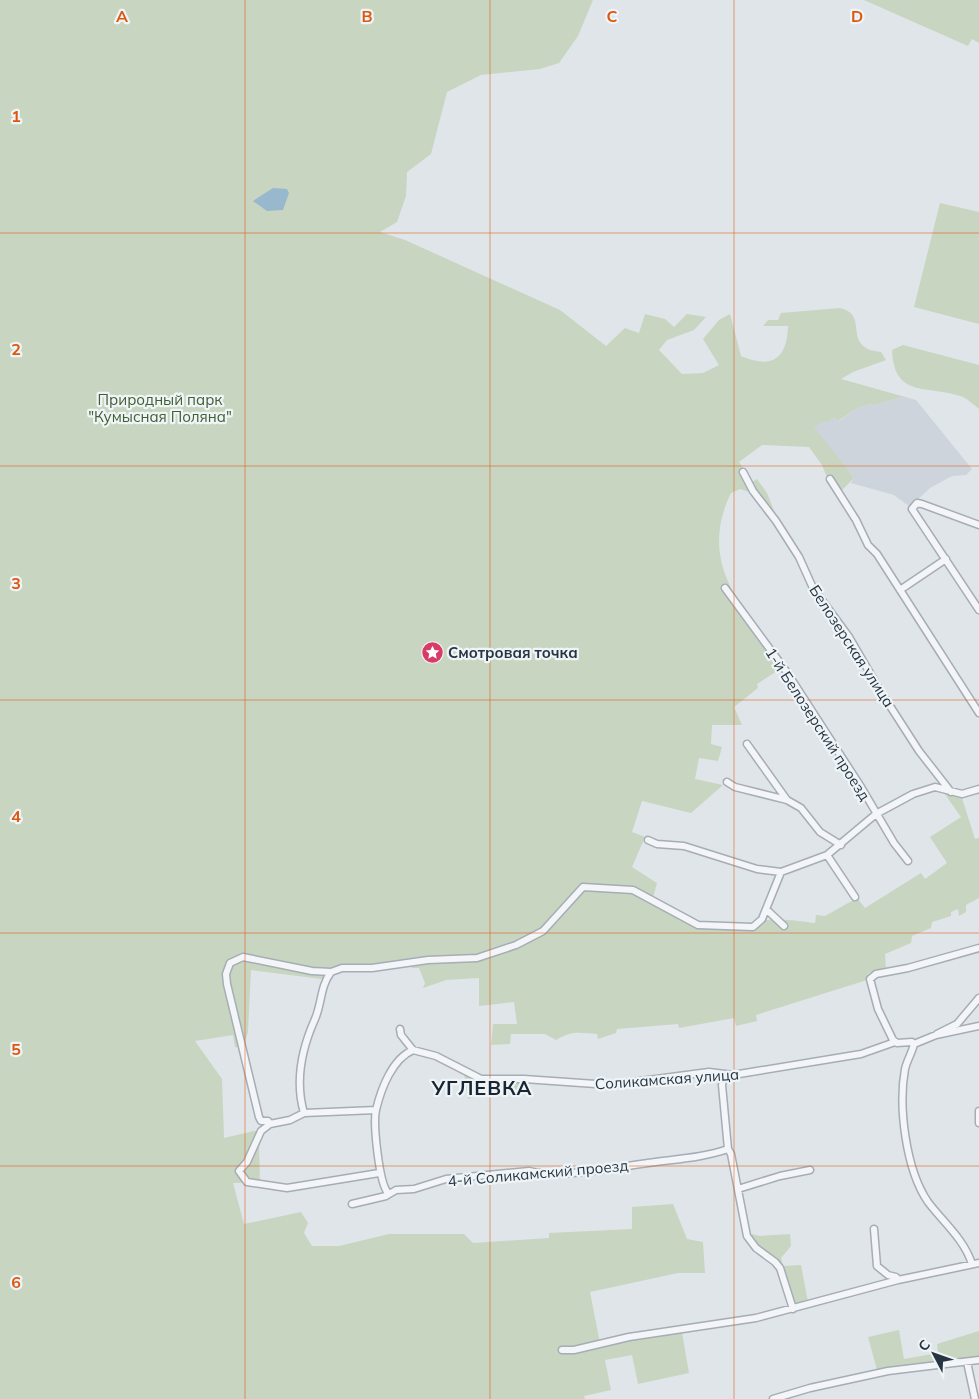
<svg xmlns="http://www.w3.org/2000/svg" width="979" height="1399" font-family="Mulish,sans-serif">
<rect width="100%" height="100%" fill="#e0e5ea"/>
<!-- built -->
<path fill="#cdd4dc" d="M 901,397 L 916,400 L 972,469 L 966,475 L 952,476 L 930,488 L 910,507 L 894,495 L 851,483 L 854,478 L 813,428 L 823,420 L 835,417 L 839,421 L 857,408 L 871,404 L 874,405 Z"/>
<!-- green -->
<path fill="#c8d5c0" d="M 0,0 L 593,0 L 578,36 L 559,63 L 540,69 L 481,75 L 447,92 L 431,154 L 407,172 L 406,196 L 397,222 L 380,232 L 405,240 L 560,310 L 606,346 L 625,328 L 639,333 L 645,314 L 665,319 L 674,327 L 687,314 L 706,317 L 694,330 L 667,340 L 659,350 L 682,374 L 703,373 L 719,365 L 703,339 L 719,320 L 730,314 L 741,356 C 771,369 787,360 788,326 L 763,326 L 768,320 L 778,320 L 781,313 L 840,308 C 866,314 848,337 866,348 C 870,351 877,351 881,352 L 886,360 L 853,372 L 841,379 L 916,400 L 901,397 L 874,405 L 871,404 L 857,408 L 838,421 L 835,417 L 827,422 L 823,421 L 814,427 L 854,478 L 840,492 L 828,480 L 822,465 L 809,447 L 762,445 L 739,462 L 752,482 L 757,479 L 767,493 L 776,516 L 752,493 L 740,489 L 731,493 C 696,565 745,610 785,666 L 757,684 L 758,688 L 734,707 L 742,725 L 712,725 L 711,744 L 722,747 L 718,761 L 699,758 L 695,779 L 723,785 L 691,813 L 642,801 L 632,832 L 645,837 L 632,867 L 657,883 L 653,898 L 695,922 L 753,925 C 764,915 799,921 815,923 L 816,915 L 825,916 L 857,898 L 865,908 L 921,873 L 925,879 L 947,863 L 930,837 L 961,817 L 944,793 L 962,798 L 975,839 L 979,838 L 979,898 L 966,905 L 966,912 L 959,916 L 958,909 L 951,912 L 951,916 L 932,922 L 931,928 L 912,936 L 911,943 L 885,954 L 886,970 L 868,973 L 867,980 L 756,1015 L 757,1021 L 736,1026 L 734,1018 L 679,1028 L 678,1024 L 617,1029 L 616,1033 L 598,1039 L 597,1034 C 580,1033 572,1030 556,1040 L 545,1034 L 511,1034 L 510,1044 L 491,1045 L 493,1024 L 517,1024 L 514,1002 L 479,1006 L 479,978 L 446,980 L 423,988 L 425,983 L 419,968 L 412,968 L 409,964 L 342,970 L 335,972 L 327,981 L 322,979 L 251,970 L 248,1032 L 243,1048 L 235,1047 L 233,1035 L 195,1041 L 222,1079 L 224,1138 L 254,1131 L 265,1132 L 259,1145 L 260,1182 L 233,1183 L 244,1224 L 301,1212 L 308,1223 L 304,1233 L 312,1246 L 339,1246 L 389,1234 L 464,1234 L 473,1243 L 549,1238 L 549,1233 L 632,1229 L 632,1207 L 673,1204 L 687,1239 L 703,1242 L 705,1273 L 678,1273 L 590,1292 L 600,1343 L 681,1327 L 689,1373 L 638,1384 L 632,1355 L 605,1360 L 611,1390 L 584,1396 L 585,1399 L 0,1399 Z
M 864,0 L 979,0 L 979,43 L 972,39 L 968,46 Z
M 940,203 L 979,212 L 979,324 L 914,307 Z
M 903,345 L 979,365 L 979,409 C 974,405 969,400 963,397 C 929,384 894,400 892,350 Z
M 464,1073 L 481,1080 L 528,1081 L 528,1084 C 516,1096 485,1091 468,1099 Z
M 747,1233 L 760,1236 L 790,1234 L 791,1246 L 781,1258 L 783,1266 L 801,1265 L 808,1302 L 799,1304 L 792,1302 L 785,1275 L 757,1247 Z
M 899,1330 L 904,1359 L 938,1353 L 937,1344 L 979,1331 L 979,1358 L 877,1370 L 868,1337 Z"/>
<!-- water -->
<path fill="#98b8cd" d="M 273,188 L 287,189 L 289,193 L 283,210 L 267,211 L 253,201 Z"/>
<g fill="none" stroke-linecap="round" stroke-linejoin="round">
<defs>
<path id="street" d="M 743,472 L 753,491 L 776,521 L 799,557 L 813,588 L 849,637 L 881,692 L 919,751 L 951,792
M 830,479 L 856,520 L 868,545 L 877,554 L 979,713
M 979,525 L 922,504 L 917,503 L 912,509 L 979,610
M 725,588 L 786,671 L 861,787 L 894,843 L 908,861
M 900,590 L 946,559
M 747,744 L 787,800
M 727,782 L 735,787 L 787,800 L 801,808 L 820,832 L 841,845
M 648,840 L 657,844 L 684,846 L 757,869 L 781,872 L 827,855 L 876,814 L 913,794 L 935,787 L 962,794 L 979,789
M 827,855 L 855,897
M 766,909 L 784,926
M 400,1029 L 401,1035 L 413,1050
M 937,1034 L 957,1024 L 979,998
M 914,1044 L 936,1035 L 979,1026
M 724,1075 L 722,1085 L 728,1149 L 731,1154 L 747,1236 L 756,1248 L 775,1262 L 780,1268 L 793,1309
M 376,1110 L 304,1113 L 290,1120 L 270,1124 L 261,1131 L 247,1162 L 239,1171 L 247,1182 L 287,1188 L 379,1173
M 979,1111 L 979,1123
M 304,1113 C 295,1082 302,1048 315,1019 C 322,1003 320,987 331,972 L 342,968 L 372,968 L 428,960 L 477,958 L 516,945 L 543,931 L 583,887 L 633,890 L 698,925 L 753,927 L 762,919 L 781,872
M 270,1124 L 268,1121 L 261,1121 L 259,1117 L 227,984 L 226,974 L 230,963 L 243,957 L 312,971 L 331,972
M 738,1189 L 780,1176 L 810,1170
M 388,1193 C 379,1183 373,1124 376,1110 C 381,1089 392,1059 413,1050 L 436,1056 L 481,1079 L 524,1079 L 610,1085 L 709,1072 L 733,1075 L 861,1054 L 895,1042
M 352,1204 L 386,1196 L 396,1190 L 414,1189 L 446,1179 L 529,1171 C 556,1179 618,1167 648,1163 C 675,1159 702,1158 728,1149
M 874,1229 L 877,1266 L 888,1275 L 896,1277 L 898,1280
M 972,1264 C 964,1239 943,1222 928,1202 C 906,1170 898,1107 905,1069 C 907,1060 912,1053 914,1044 L 912,1042 L 897,1043 L 893,1040 L 878,1009 L 870,979 L 876,974 L 908,968 L 979,948
M 562,1350 L 574,1350 L 629,1337 L 756,1318 L 898,1280 L 979,1263
M 967,1362 L 975,1399
M 773,1399 L 810,1388 L 888,1371 L 979,1360"/>
</defs>
<!-- street casing -->
<use href="#street" stroke="#a5adb5" stroke-width="9"/>
<!-- street -->
<use href="#street" stroke="#f3f5f8" stroke-width="6"/>
</g>
<!-- grid -->
<path fill="none" stroke="#de570f" stroke-width="1" stroke-opacity="0.55" d="M 245,0 L 245,1399M 490,0 L 490,1399M 734,0 L 734,1399M 0,233 L 979,233M 0,466 L 979,466M 0,700 L 979,700M 0,933 L 979,933M 0,1166 L 979,1166"/>
<!-- icons -->
<defs>
<symbol id="sight-disc" viewBox="-11 -11 22 22"><circle r="9.5" fill="#d93b67" stroke="#eff4f7"/><path d="M0-6L1.8-2.2L6-1.7L2.9 1.2L3.7 5.4L0 3.3L-3.7 5.4L-2.9 1.2L-6-1.7L-1.8-2.2Z" fill="#fff"/></symbol>
</defs>
<g fill-rule="evenodd">
<use href="#sight-disc" x="420" y="640" width="25" height="25"/>
</g>
<g text-anchor="middle" dominant-baseline="central" stroke-width="4.5" stroke-linejoin="round" paint-order="stroke">
<!-- park labels -->
<g font-size="15" fill="#415f33" stroke="#eff4f7">
<text x="160" y="399">Природный парк<tspan x="160" dy="17">"Кумысная Поляна"</tspan></text>
</g>
<!-- street labels -->
<g font-size="15" fill="#273543" stroke="#eff4f7">
<text transform="translate(852 646) rotate(57)">Белозерская улица</text>
<text transform="translate(818 724) rotate(57)">1-й Белозерский проезд</text>
<text transform="translate(667 1079) rotate(-4)">Соликамская улица</text>
<text transform="translate(538 1173) rotate(-5)">4-й Соликамский проезд</text>
</g>
<!-- poi labels -->
<g font-size="15" font-weight="bold" fill="#273543" stroke="#eff4f7" text-anchor="start">
<text x="448" y="652">Смотровая точка</text>
</g>
<!-- district labels -->
<g font-size="20" font-weight="bold" letter-spacing="1" fill="#192533" stroke="#eff4f7">
<text x="482" y="1087">УГЛЕВКА</text>
</g>
</g>
<g font-size="16" text-anchor="middle" font-weight="bold" fill="#de570f" stroke="#eff4f7" stroke-width="4.5" stroke-linejoin="round" paint-order="stroke">
<text x="122" y="22">A</text>
<text x="367" y="22">B</text>
<text x="612" y="22">C</text>
<text x="857" y="22">D</text>
<text x="16" y="122">1</text>
<text x="16" y="355">2</text>
<text x="16" y="589">3</text>
<text x="16" y="822">4</text>
<text x="16" y="1055">5</text>
<text x="16" y="1288">6</text>
</g>
<!-- north arrow -->
<g transform="translate(934 1354) rotate(311)" stroke="#eff4f7" stroke-width="4" paint-order="stroke">
<path d="M0-4L9 19L0 12L-9 19Z" fill="#273543"/>
<text y="-8" font-size="14" font-weight="bold" text-anchor="middle" fill="#273543">С</text>
</g>
</svg>
